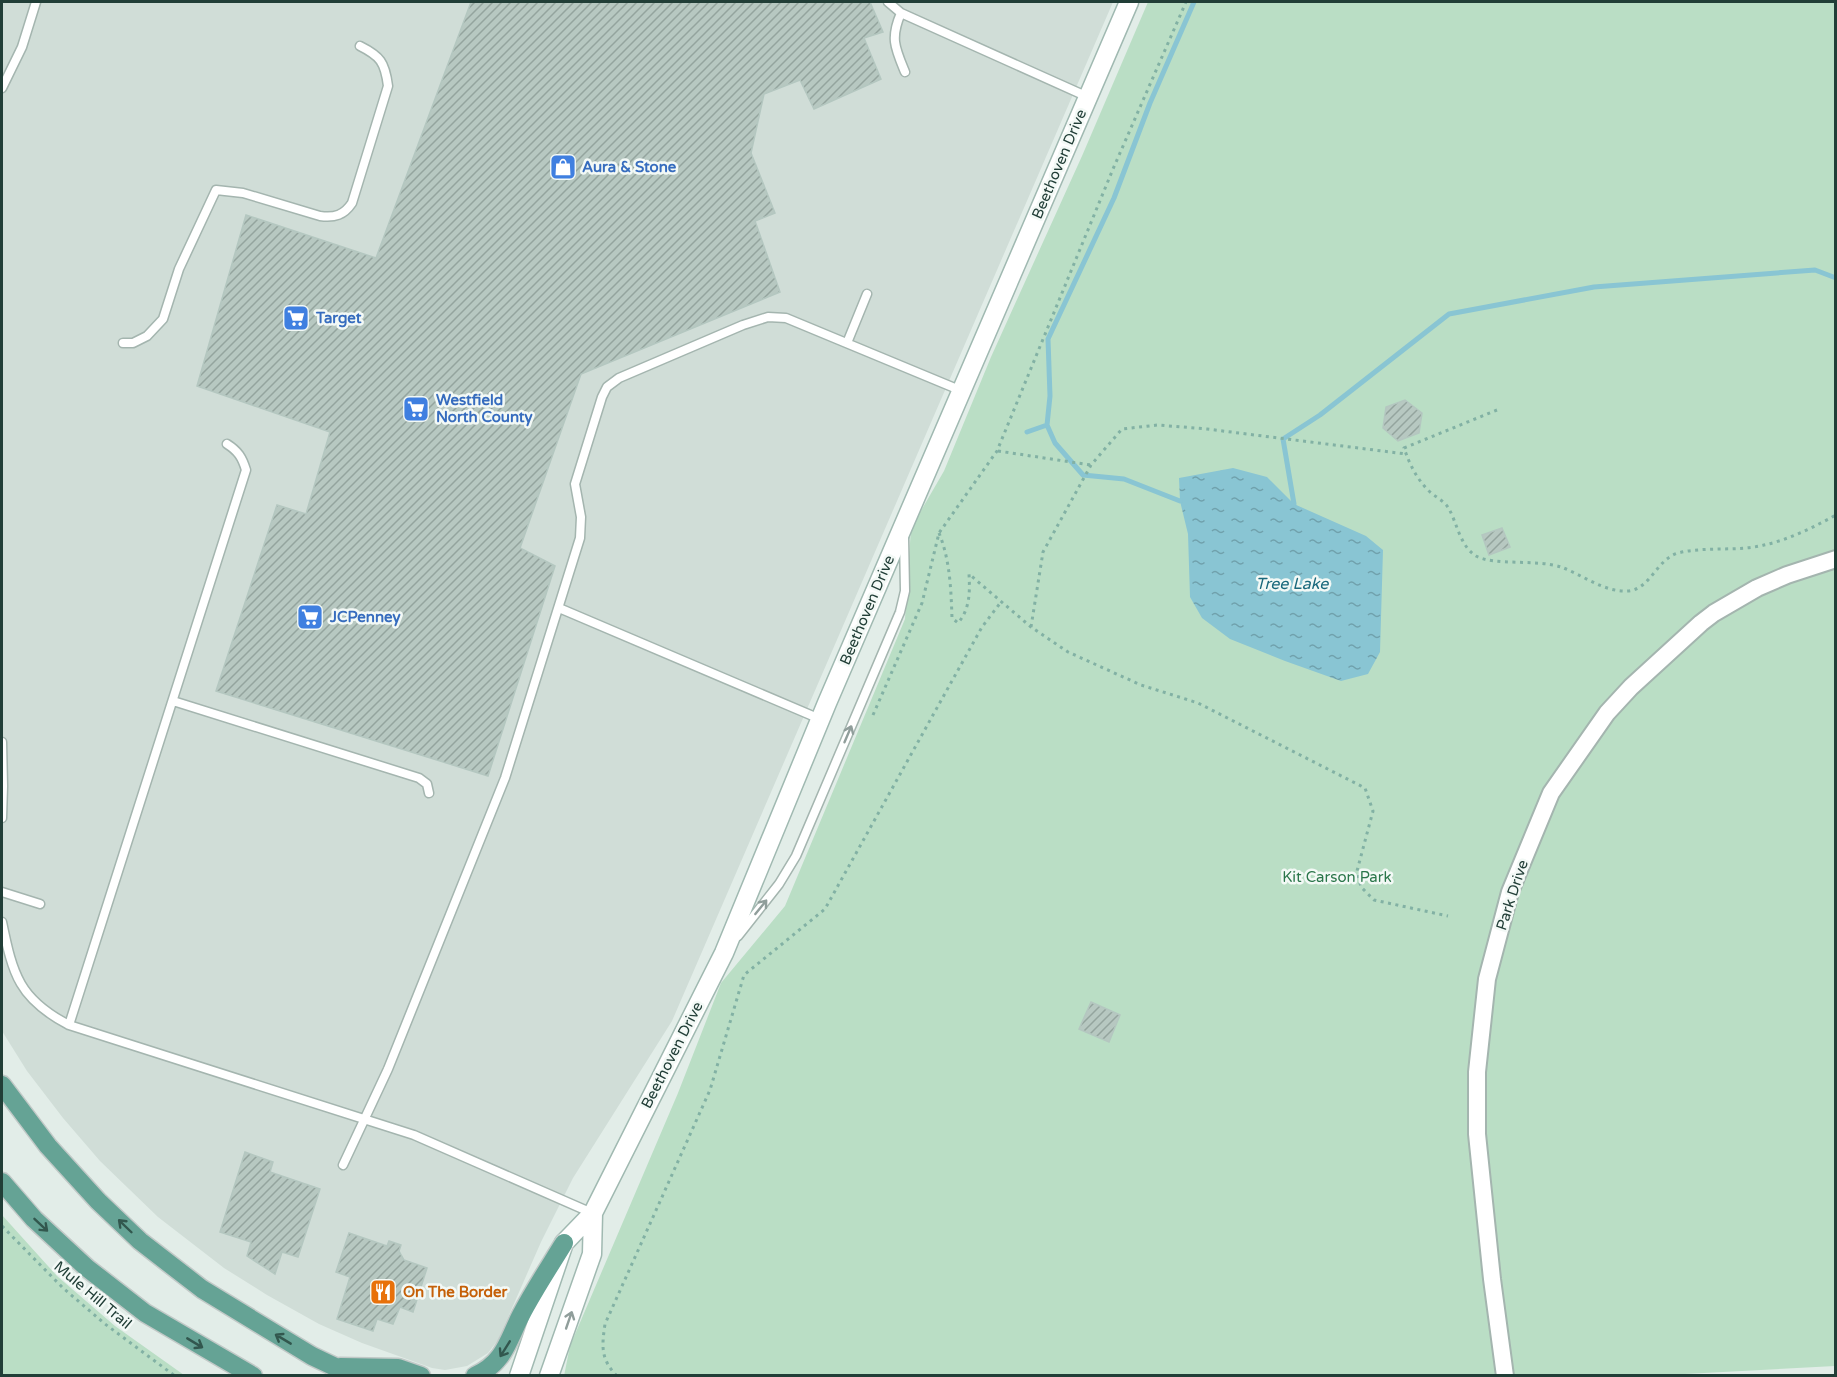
<svg xmlns="http://www.w3.org/2000/svg" width="1837" height="1377" font-family="'Varela Round',sans-serif">
<defs>
<pattern id="water-ripples" width="26" height="14" patternUnits="userSpaceOnUse" patternTransform="scale(1.5)"><rect width="26" height="14" fill="#89c5d3"/><path d="M2 4q2-2 4 0t4 0M15 11q2-2 4 0t4 0" fill="none" stroke="#70a1ac"/></pattern>
<pattern id="building-hatch" width="6" height="6" patternUnits="userSpaceOnUse" patternTransform="scale(1.5)"><rect width="6" height="6" fill="#b7c8c1"/><path d="M-1 1l2-2M0 6l6-6M5 7l2-2" fill="none" stroke="#94a49e"/></pattern>
</defs>
<rect width="100%" height="100%" fill="#e2ede8"/>
<!-- built -->
<path fill="#d0ddd7" d="M 2,2 L 1113,2 L 672,1021 L 573,1178 L 541,1242 L 498,1340 L 488,1353 L 467,1366 L 445,1370 L 432,1368 L 362,1343 L 319,1324 L 267,1295 L 224,1268 L 158,1217 L 100,1161 L 63,1118 L 27,1071 L 2,1031 Z"/>
<!-- green -->
<path fill="#badec5" d="M 1148,2 L 1835,2 L 1835,1366 L 1647,1376 L 564,1376 L 570,1346 L 678,1093 L 721,983 L 785,906 L 905,619 L 911,528 L 944,471 L 991,357 L 1082,156 Z
M 2,1215 L 57,1276 L 115,1326 L 184,1375 L 2,1375 Z"/>
<!-- water -->
<path fill="url(#water-ripples)" d="M 1233,468 L 1267,477 L 1294,504 L 1366,536 L 1383,550 L 1380,652 L 1368,674 L 1341,681 L 1285,661 L 1230,639 L 1202,618 L 1190,597 L 1188,534 L 1180,501 L 1179,478 Z"/>
<g fill="none" stroke-linecap="round" stroke-linejoin="round">
<!-- stream -->
<path stroke="#89c5d3" stroke-width="5" d="M 1027,432 L 1047,425
M 1180,501 L 1124,479 L 1083,475 L 1055,443 L 1047,425 L 1050,396 L 1048,339 L 1114,198 L 1150,103 L 1194,2
M 1294,504 L 1283,439 L 1320,415 L 1449,314 L 1594,287 L 1815,270 L 1836,278"/>
</g>
<!-- building -->
<path fill="url(#building-hatch)" stroke="#b4c7c0" stroke-width="1.5" d="M 471,2 L 870,2 L 883,32 L 864,38 L 881,79 L 814,109 L 800,80 L 764,94 L 751,153 L 775,213 L 755,221 L 780,292 L 581,374 L 520,548 L 555,566 L 488,776 L 216,691 L 277,505 L 306,514 L 330,432 L 197,386 L 246,215 L 376,258 Z
M 1405,400 L 1422,413 L 1419,433 L 1398,441 L 1383,428 L 1386,407 Z
M 1502,528 L 1510,547 L 1489,555 L 1482,535 Z
M 1091,1002 L 1120,1015 L 1109,1042 L 1079,1029 Z
M 245,1152 L 273,1162 L 270,1172 L 320,1189 L 298,1257 L 282,1252 L 275,1274 L 247,1256 L 251,1242 L 220,1232 Z
M 349,1233 L 387,1246 L 389,1241 L 401,1245 L 399,1251 L 404,1260 L 427,1268 L 413,1312 L 400,1307 L 393,1324 L 377,1319 L 373,1331 L 337,1319 L 350,1277 L 336,1272 Z"/>
<g fill="none" stroke-linecap="round" stroke-linejoin="round">
<defs>
<path id="lane" d="M 888,2 L 901,13 L 1088,97
M 901,13 C 890,38 895,48 905,72
M 2,88 L 22,47 L 36,2
M 123,343 L 133,343 L 147,336 L 163,319 L 179,269 L 216,190 L 243,193 L 320,216 C 335,218 344,215 352,203 L 388,86 C 385,62 380,56 360,46
M 847,343 L 867,294
M 559,608 L 820,719
M 173,701 L 419,778 L 427,784 L 429,793
M 2,742 L 3,786 L 2,818
M 2,892 L 40,904
M 2,922 C 13,975 19,999 69,1025 L 414,1135 L 592,1213
M 738,936 L 779,884 L 796,856 L 900,612 L 905,591 L 904,537
M 69,1025 L 246,470 C 242,457 238,451 227,444
M 343,1165 L 388,1069 L 505,778 L 580,538 L 581,517 L 575,484 L 602,397 L 607,387 L 619,378 L 743,325 L 768,317 L 786,318 L 962,391"/>
<path id="street" d="M 1505,1376 L 1492,1279 L 1477,1134 L 1477,1072 L 1487,979 L 1510,892 L 1551,793 L 1607,713 L 1631,687 L 1701,623 L 1714,613 L 1757,588 L 1787,575 L 1836,559"/>
<path id="secondary" d="M 519,1376 L 564,1243 L 593,1213 L 724,953 L 827,703 L 1129,2
M 549,1376 L 592,1254 L 593,1213"/>
<path id="primary" d="M 2,1085 L 48,1146 L 98,1201 L 140,1241 L 202,1289 L 312,1356 L 354,1376
M 2,1182 L 34,1219 L 87,1268 L 145,1313 L 253,1376
M 340,1367 L 398,1368 L 421,1376
M 475,1376 C 505,1362 508,1340 521,1315 C 534,1290 550,1266 564,1243"/>
</defs>
<!-- lane casing -->
<use href="#lane" stroke="#a4b5af" stroke-width="11"/>
<!-- street casing -->
<use href="#street" stroke="#a4b5af" stroke-width="20"/>
<!-- secondary casing -->
<use href="#secondary" stroke="#a0b9b1" stroke-width="21"/>
<!-- primary casing -->
<use href="#primary" stroke="#c1c9c7" stroke-width="21"/>
<!-- path -->
<path stroke="#82b1a4" stroke-width="3" stroke-dasharray="3 4.5" stroke-linecap="butt" d="M 1497,410 L 1404,448 C 1410,465 1416,478 1429,491 C 1435,497 1445,501 1449,509 C 1457,523 1460,546 1476,556 C 1494,566 1537,559 1561,567 C 1583,575 1605,593 1629,591 C 1651,588 1657,559 1678,553 C 1706,546 1737,552 1764,545 C 1788,540 1814,527 1836,515
M 998,451 L 1091,465
M 939,533 C 950,560 951,589 952,618 L 958,623 C 970,609 970,592 969,574 L 1031,627 L 1068,652 L 1141,685 L 1198,703 L 1365,788 L 1373,811 L 1357,871 L 1361,887 L 1374,900 L 1448,916
M 1031,627 L 1043,552 L 1091,465 L 1122,429 L 1158,425 L 1207,429 L 1406,454
M 873,715 L 922,603 L 939,533 L 997,451 L 1113,169 L 1186,2
M 2,1226 L 63,1288 L 105,1324 L 175,1376
M 617,1376 C 600,1359 602,1345 605,1324 L 710,1090 L 744,975 L 825,909 L 982,627 L 1001,602"/>
<!-- lane -->
<use href="#lane" stroke="#fff" stroke-width="8"/>
<!-- street -->
<use href="#street" stroke="#fff" stroke-width="16"/>
<!-- secondary -->
<use href="#secondary" stroke="#fff" stroke-width="18"/>
<!-- primary -->
<use href="#primary" stroke="#65a395" stroke-width="18"/>
</g>
<!-- one-way arrows -->
<defs><path id="oneway-shaft" d="M-6 0H5M1.5-3L5.5 0L1.5 3" fill="none" stroke-width="1.6" stroke-linecap="round" stroke-linejoin="round" transform="scale(1.5)"/></defs>
<g stroke="#909e9b">
<use href="#oneway-shaft" transform="translate(848 734) rotate(-67)"/>
<use href="#oneway-shaft" transform="translate(761 907) rotate(-51)"/>
<use href="#oneway-shaft" transform="translate(569 1320) rotate(-71)"/>
</g>
<g stroke="#32574e">
<use href="#oneway-shaft" transform="translate(41 1225) rotate(43)"/>
<use href="#oneway-shaft" transform="translate(125 1226) rotate(-136)"/>
<use href="#oneway-shaft" transform="translate(283 1339) rotate(-149)"/>
<use href="#oneway-shaft" transform="translate(195 1343) rotate(31)"/>
<use href="#oneway-shaft" transform="translate(505 1349) rotate(122)"/>
</g>
<!-- icons -->
<defs>
<symbol id="shop-square" viewBox="-11 -11 22 22"><rect x="-9" y="-9" width="18" height="18" rx="4" fill="#3f7fe0" stroke="#f3f9f6"/><path d="M-5-2.5h2.3a2.7 3.5 0 0 1 5.4 0H5L5.5 6h-11ZM-1.5-2.5h3a1.5 2.3 0 0 0-3 0Z" fill="#fff"/></symbol>
<symbol id="supermarket-square" viewBox="-11 -11 22 22"><rect x="-9" y="-9" width="18" height="18" rx="4" fill="#3f7fe0" stroke="#f3f9f6"/><path d="M-6-5.5h2.5l.6 2H6L4.5 2H-2.5L-4.4-4H-6ZM-1.5 3.2a1.3 1.3 0 1 0 .1 0ZM3 3.2a1.3 1.3 0 1 0 .1 0Z" fill="#fff"/></symbol>
<symbol id="restaurant-square" viewBox="-11 -11 22 22"><rect x="-9" y="-9" width="18" height="18" rx="4" fill="#e8710a" stroke="#f3f9f6"/><path d="M-5-6h1v4h1v-4h1v4h1v-4h1v5L-1.5 .5V6h-2V.5L-5-1ZM5-6V6H3V1.5H1.5Q1.5-4 5-6Z" fill="#fff"/></symbol>
</defs>
<g fill-rule="evenodd">
<use href="#shop-square" x="548" y="152" width="30" height="30"/>
<use href="#supermarket-square" x="281" y="303" width="30" height="30"/>
<use href="#supermarket-square" x="401" y="394" width="30" height="30"/>
<use href="#supermarket-square" x="295" y="602" width="30" height="30"/>
<use href="#restaurant-square" x="368" y="1277" width="30" height="30"/>
</g>
<g text-anchor="middle" dominant-baseline="central" stroke-width="5" stroke-linejoin="round" paint-order="stroke">
<!-- street labels -->
<g font-size="15" fill="#213e37" stroke="#f3f9f6">
<text transform="translate(1059 164) rotate(-67)">Beethoven Drive</text>
<text transform="translate(867 610) rotate(-67)">Beethoven Drive</text>
<text transform="translate(1512 895) rotate(-72)">Park Drive</text>
<text transform="translate(672 1055) rotate(-63)">Beethoven Drive</text>
<text transform="translate(93 1295) rotate(40)">Mule Hill Trail</text>
</g>
<!-- shop labels -->
<g font-size="15" font-weight="bold" fill="#366cbe" stroke="#f3f9f6" text-anchor="start">
<text x="582" y="167">Aura &amp; Stone</text>
<text x="316" y="318">Target</text>
<text x="436" y="400">Westfield<tspan x="436" dy="17">North County</tspan></text>
<text x="330" y="617">JCPenney</text>
</g>
<!-- park labels -->
<g font-size="15" fill="#2a764a" stroke="#f3f9f6">
<text x="1337" y="877">Kit Carson Park</text>
</g>
<!-- food labels -->
<g font-size="15" font-weight="bold" fill="#c56008" stroke="#f3f9f6" text-anchor="start">
<text x="403" y="1292">On The Border</text>
</g>
<!-- water labels -->
<g font-size="16" font-style="italic" fill="#1a697c" stroke="#f3f9f6">
<text x="1292" y="584">Tree Lake</text>
</g>
</g>
<!-- border -->
<rect width="1837" height="1377" fill="none" stroke="#213e37" stroke-width="6"/>
</svg>
